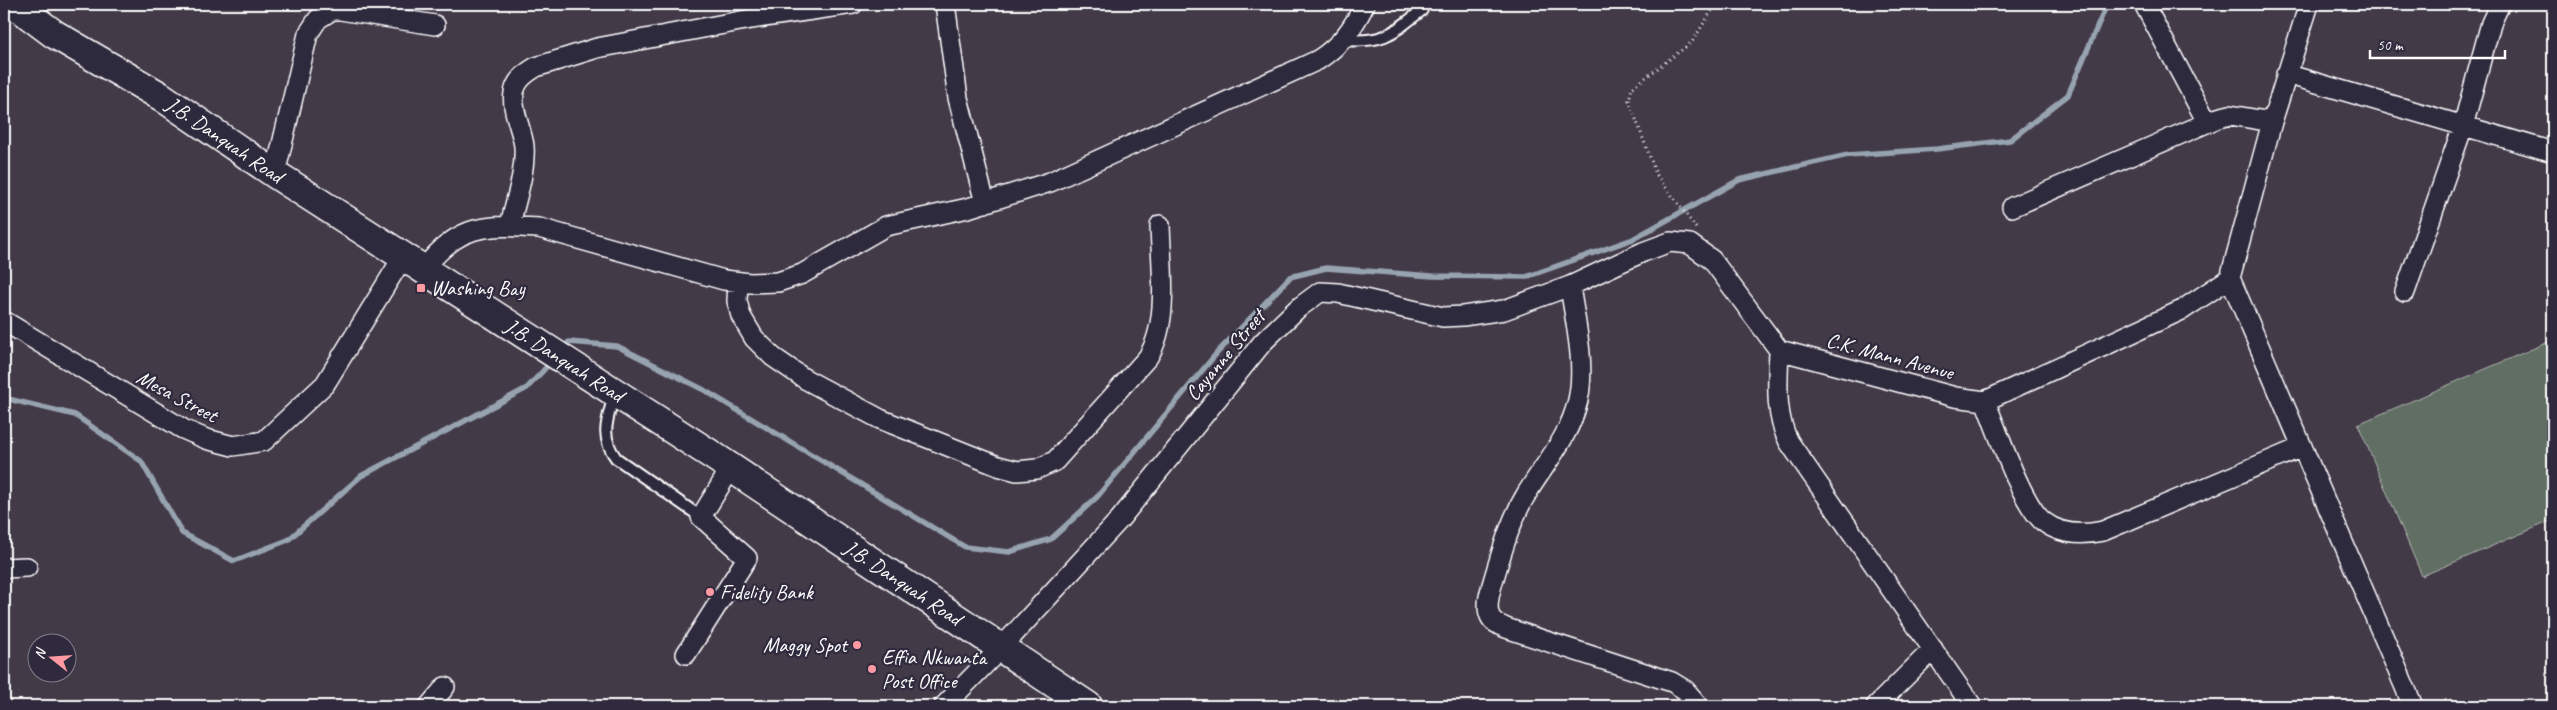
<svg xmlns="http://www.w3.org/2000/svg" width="2557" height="710" font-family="Caveat,sans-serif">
<rect width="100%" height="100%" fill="#433a48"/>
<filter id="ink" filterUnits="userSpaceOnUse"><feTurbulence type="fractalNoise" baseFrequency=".02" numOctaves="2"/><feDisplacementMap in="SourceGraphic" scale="10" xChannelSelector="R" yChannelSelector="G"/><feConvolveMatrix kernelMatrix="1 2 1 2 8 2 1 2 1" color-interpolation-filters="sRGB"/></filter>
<g filter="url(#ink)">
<!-- green -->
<path fill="#616e63" stroke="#b0b6b1" d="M 2553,340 L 2553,520 L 2422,576 L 2358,424 Z"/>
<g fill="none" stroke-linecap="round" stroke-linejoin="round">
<!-- stream -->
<path stroke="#97a4b0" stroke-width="5.5" d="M 561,350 L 569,342 L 617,346 L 704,390 L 965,547 L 1009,552 L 1051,539 L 1097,497 L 1216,354 L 1290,277 L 1326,268 L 1432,276 L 1526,277 L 1633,239 L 1739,180 L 1848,155 L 1937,149 L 2010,140 L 2068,95 L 2107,4
M 4,398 L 75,415 L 141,461 L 182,533 L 234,561 L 288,540 L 361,476 L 527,388 L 552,361"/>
<defs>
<path id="lane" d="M 1344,40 C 1384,43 1392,34 1422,10
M 614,395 C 608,419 599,435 616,458 L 701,517"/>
<path id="street" d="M 945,4 L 958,98 L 985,203
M 2144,4 L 2207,122
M 2309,4 L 2272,122 L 2230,278 L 2413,706
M 2286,74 L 2553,152
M 275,174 L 308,34 L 318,19 L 334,9 L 435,25
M 2012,207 L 2218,118 L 2230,115 L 2272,122
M 510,226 C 515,201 526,172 524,146 C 522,129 511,110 514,93 C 516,80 526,73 536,67 L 597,48 L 751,19 L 853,4
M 424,269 C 458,224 486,224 539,228 L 724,280 L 750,283 L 778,282 L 802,274 L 886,226 L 968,208 L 1050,182 L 1318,60 C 1341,45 1353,28 1365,4
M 738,282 L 737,301 L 741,316 L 754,338 L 773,357 L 805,379 L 880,419 L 998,466 L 1017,471 L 1037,469 L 1055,461 L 1148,357 C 1170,322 1161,266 1160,225
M 1570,286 C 1575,322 1586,364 1578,400 C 1570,436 1546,462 1527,493 C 1511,519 1503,548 1494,578 C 1491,589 1484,607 1491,618 C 1494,623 1501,626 1506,628 L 1672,682 L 1685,690 L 1699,706
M 2405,292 L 2463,126 L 2491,23 L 2500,4
M 4,321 L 183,429 L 206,439 L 233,446 L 264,441 L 325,384 L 403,257
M 1779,350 C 1778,381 1774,414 1789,442 L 1972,706
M 1985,401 C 1997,429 2022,506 2044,522 C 2061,535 2084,535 2103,531 L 2302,447
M 4,568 L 27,567
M 686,654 L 747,558 L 701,517 L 731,468
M 429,706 L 445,687
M 944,706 L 1002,647 L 1120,519 L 1263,342 L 1297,309 L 1320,292 L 1338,293 L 1443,317 L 1463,316 L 1504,310 L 1570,286 L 1643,252 L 1670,242 L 1690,244 L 1712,260 L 1779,350 L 1955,397 L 1985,401 L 2182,310 L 2230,278
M 1876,706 L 1933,649"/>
<g id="highway">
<path id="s1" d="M 14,4 L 54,34 L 162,97 L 275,174 L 712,455 L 1088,706"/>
</g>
</defs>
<!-- lane casing -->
<use href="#lane" stroke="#fff" stroke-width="14"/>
<!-- street casing -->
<use href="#street" stroke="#fff" stroke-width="22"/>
<!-- highway casing -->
<use href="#highway" stroke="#fff" stroke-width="31"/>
<!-- path -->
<path stroke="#fff" stroke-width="3" stroke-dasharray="1 4" stroke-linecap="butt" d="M 1696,228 L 1656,174 L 1629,100 L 1632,88 L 1692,42 L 1716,4"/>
<!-- lane -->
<use href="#lane" stroke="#2f2a3d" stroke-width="10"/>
<!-- street -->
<use href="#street" stroke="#2f2a3d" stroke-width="19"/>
<!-- highway -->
<use href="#highway" stroke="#2f2a3d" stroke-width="28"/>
</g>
</g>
<!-- markers -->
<g fill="#ff9aa2" stroke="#2f2a3d" stroke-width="2">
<rect x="416" y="283" width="10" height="10" rx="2.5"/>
<circle cx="710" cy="592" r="5"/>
<circle cx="857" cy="645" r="5"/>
<circle cx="872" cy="669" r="5"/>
</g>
<g text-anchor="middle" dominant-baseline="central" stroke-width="4.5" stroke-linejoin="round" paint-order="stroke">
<!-- street labels -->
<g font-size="21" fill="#fff" stroke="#2f2a3d">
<text stroke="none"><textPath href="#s1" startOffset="251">J.B. Danquah Road</textPath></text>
<text transform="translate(1225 355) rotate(-50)">Cayanne Street</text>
<text transform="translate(1890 356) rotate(15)">C.K. Mann Avenue</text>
<text stroke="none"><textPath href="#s1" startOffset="656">J.B. Danquah Road</textPath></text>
<text transform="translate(177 396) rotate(28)">Mesa Street</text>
<text stroke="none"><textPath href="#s1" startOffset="1061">J.B. Danquah Road</textPath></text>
</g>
<!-- poi labels -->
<g font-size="21" fill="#fff" stroke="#2f2a3d" text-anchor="start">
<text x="431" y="288">Washing Bay</text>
<text x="720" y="592">Fidelity Bank</text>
<text x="847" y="645" text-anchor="end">Maggy Spot</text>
<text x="882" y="657">Effia Nkwanta<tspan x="882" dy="24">Post Office</tspan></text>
</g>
</g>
<!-- margin -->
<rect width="2557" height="710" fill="none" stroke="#2f2a3d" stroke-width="20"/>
<rect x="10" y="10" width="2537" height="690" fill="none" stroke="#fff" stroke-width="2" filter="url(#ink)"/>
<!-- north arrow -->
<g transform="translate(52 658) rotate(287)"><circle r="24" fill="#2f2a3d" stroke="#827f8b"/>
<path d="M0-4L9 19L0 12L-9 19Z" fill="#ff9aa2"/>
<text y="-8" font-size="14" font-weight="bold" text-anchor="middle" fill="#ffffff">N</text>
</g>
<!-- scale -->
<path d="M2370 50v8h135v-8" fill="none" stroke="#ffffff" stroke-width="2.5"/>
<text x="2377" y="50" font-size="15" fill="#ffffff" stroke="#2f2a3d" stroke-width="4" paint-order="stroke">50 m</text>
</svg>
